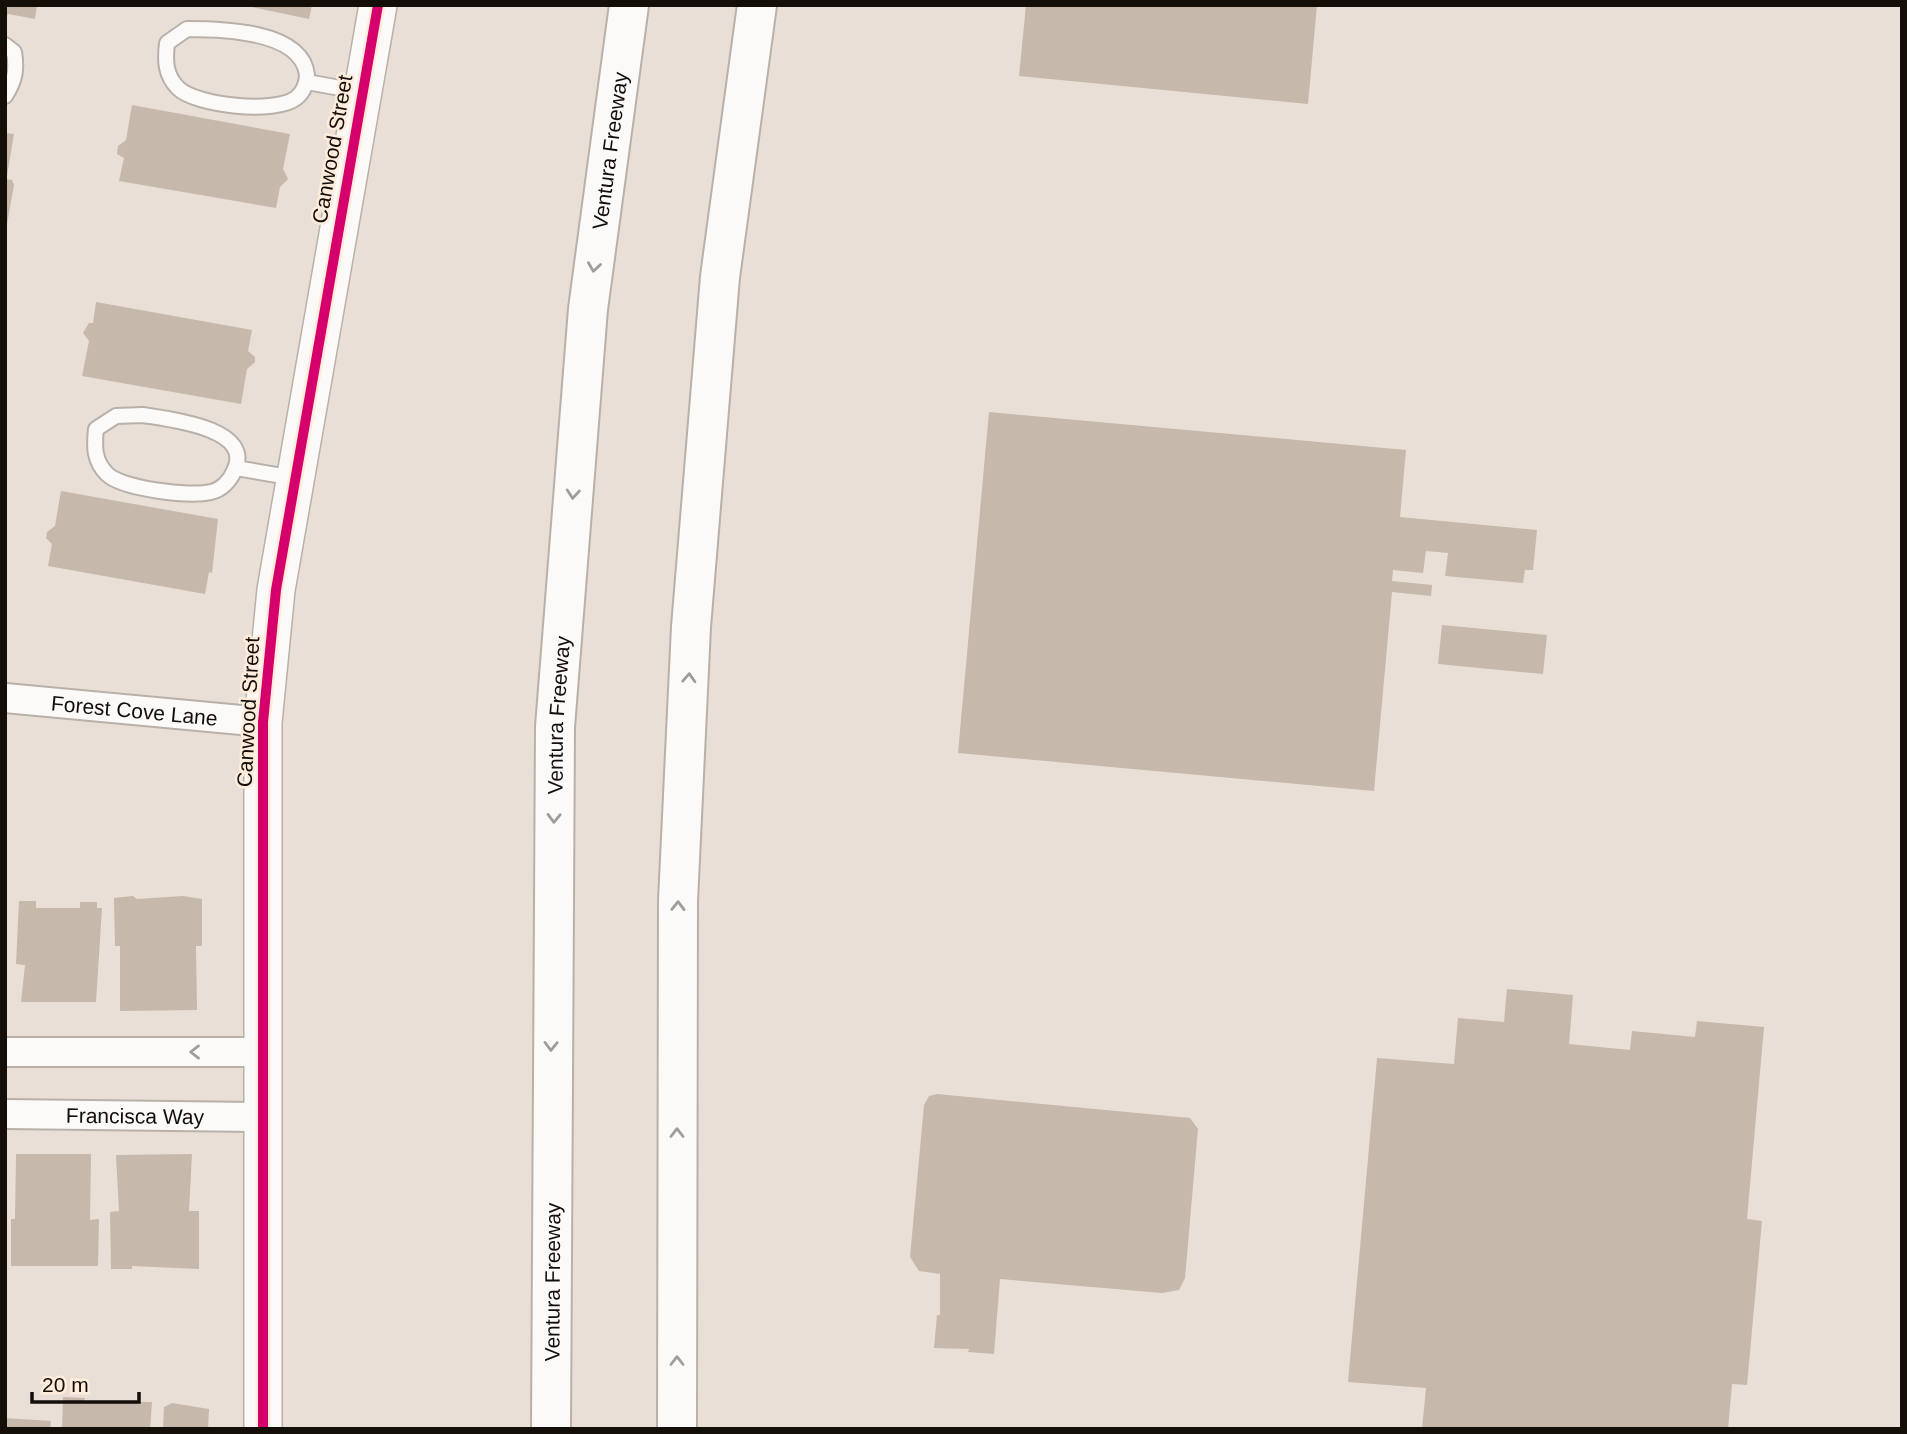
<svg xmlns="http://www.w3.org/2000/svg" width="1907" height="1434" font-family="Arial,sans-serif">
<rect width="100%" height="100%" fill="#e9dfd6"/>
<!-- building -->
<path fill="#c6b8ab" d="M 5,5 L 37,5 L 35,19 L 8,14 L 5,19 Z
M 242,5 L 312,5 L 309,19 Z
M 1026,5 L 1317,5 L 1308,104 L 1019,76 Z
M 132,105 L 290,134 L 283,169 L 288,179 L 280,187 L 276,208 L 119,181 L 124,158 L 117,154 L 118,146 L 126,140 Z
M 5,133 L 14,134 L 7,176 L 5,176 Z
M 5,179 L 12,180 L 14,185 L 7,224 Z
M 96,302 L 252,330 L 248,351 L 255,357 L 255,362 L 247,369 L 241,404 L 82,376 L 89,341 L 83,333 L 89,323 L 93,323 Z
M 989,412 L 1406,450 L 1400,517 L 1537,530 L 1533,570 L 1525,570 L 1523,583 L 1445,576 L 1448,553 L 1426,551 L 1423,573 L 1393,570 L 1392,581 L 1432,585 L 1431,596 L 1392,592 L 1374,791 L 958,753 Z
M 61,491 L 218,519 L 212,573 L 209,572 L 205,594 L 48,566 L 52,544 L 46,538 L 47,532 L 55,526 Z
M 1442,625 L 1547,635 L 1543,674 L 1438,664 Z
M 133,896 L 137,899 L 183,896 L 202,899 L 202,946 L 196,946 L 197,1010 L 120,1011 L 120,946 L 115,946 L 114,898 Z
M 19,901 L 36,901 L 36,908 L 80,908 L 80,902 L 97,902 L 97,908 L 102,908 L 96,1002 L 21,1002 L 25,965 L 16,964 Z
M 1507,989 L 1573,995 L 1569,1044 L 1630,1050 L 1632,1031 L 1695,1037 L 1697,1021 L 1764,1027 L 1747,1219 L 1762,1221 L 1747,1385 L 1732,1384 L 1728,1429 L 1422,1429 L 1426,1388 L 1348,1382 L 1377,1058 L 1454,1064 L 1458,1018 L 1504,1022 Z
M 937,1094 L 1190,1118 L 1198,1129 L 1197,1140 L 1185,1278 L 1179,1290 L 1162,1293 L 1000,1279 L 994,1354 L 968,1352 L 969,1349 L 934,1348 L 937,1315 L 940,1315 L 940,1274 L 919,1271 L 910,1257 L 924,1105 L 929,1096 Z
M 16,1154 L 91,1154 L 90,1220 L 99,1219 L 98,1266 L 11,1266 L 11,1219 L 15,1219 Z
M 192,1154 L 189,1211 L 199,1211 L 199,1269 L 132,1266 L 132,1269 L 111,1269 L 110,1212 L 119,1211 L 116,1155 Z
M 63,1397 L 85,1398 L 84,1401 L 152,1402 L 150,1429 L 62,1429 Z
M 172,1403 L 209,1409 L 208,1429 L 163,1429 L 164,1407 Z
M 5,1418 L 51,1421 L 50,1429 L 5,1429 Z"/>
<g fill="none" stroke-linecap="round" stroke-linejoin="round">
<defs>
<path id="service" d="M 187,29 C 220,29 302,30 307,75 C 307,83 303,93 296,98 C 276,114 196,106 178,88 C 165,75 165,60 167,43 Z
M 5,45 L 14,52 C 17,69 15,81 5,96
M 307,82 L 362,92
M 143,415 C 167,419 256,428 234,471 C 230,481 221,490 211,492 C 190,497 122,489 107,474 C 94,461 94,447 96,429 L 116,416 Z
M 236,468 L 294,478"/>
<g id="minor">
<path id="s1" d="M 5,698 L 263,722"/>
<path d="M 5,1052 L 264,1052"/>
<path id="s2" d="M 5,1114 L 264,1117"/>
</g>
<path id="tertiary" d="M 263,1429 L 263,722 L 276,590 L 378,5"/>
<g id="motorway">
<path id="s3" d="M 551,1429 L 555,727 L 588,309 L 629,5"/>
<path d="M 677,1429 L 678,901 L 691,627 L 720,277 L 757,5"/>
</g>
</defs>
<!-- service casing -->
<use href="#service" stroke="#b8b0a9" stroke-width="18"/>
<!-- minor casing -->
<use href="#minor" stroke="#b8b0a9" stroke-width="32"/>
<!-- tertiary casing -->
<use href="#tertiary" stroke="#b8b0a9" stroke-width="40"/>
<!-- motorway casing -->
<use href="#motorway" stroke="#b8b0a9" stroke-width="42"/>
<!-- service -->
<use href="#service" stroke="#fcfaf9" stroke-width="14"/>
<!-- minor -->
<use href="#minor" stroke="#fcfaf9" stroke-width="28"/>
<!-- tertiary -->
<use href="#tertiary" stroke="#fcfaf9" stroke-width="37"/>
<!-- motorway -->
<use href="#motorway" stroke="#fcfaf9" stroke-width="38"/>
<defs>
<path id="cycleway" d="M 263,1429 L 263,722 L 276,590 L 378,5"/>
</defs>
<!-- cycleway casing -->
<use href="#cycleway" stroke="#ffecdb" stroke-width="15"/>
<!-- cycleway -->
<use href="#cycleway" stroke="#d6006c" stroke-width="10"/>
</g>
<!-- one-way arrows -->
<defs><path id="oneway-chevron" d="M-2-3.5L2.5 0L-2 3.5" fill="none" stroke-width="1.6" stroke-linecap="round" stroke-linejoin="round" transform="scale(1.75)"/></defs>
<g stroke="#9f9c99">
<use href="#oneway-chevron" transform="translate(594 267) rotate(98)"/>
<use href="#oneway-chevron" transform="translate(573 494) rotate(95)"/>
<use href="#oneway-chevron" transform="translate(689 678) rotate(-87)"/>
<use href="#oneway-chevron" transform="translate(554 818) rotate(91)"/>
<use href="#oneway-chevron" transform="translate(678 906) rotate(-89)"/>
<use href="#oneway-chevron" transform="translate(551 1046) rotate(91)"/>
<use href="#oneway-chevron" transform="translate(195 1052) rotate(-180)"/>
<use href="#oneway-chevron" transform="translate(677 1133) rotate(-90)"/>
<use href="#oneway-chevron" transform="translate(677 1361) rotate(-90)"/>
</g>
<g text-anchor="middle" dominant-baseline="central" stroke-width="5" stroke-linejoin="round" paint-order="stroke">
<!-- street labels -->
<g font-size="21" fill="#140e09" stroke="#ffecdb">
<text transform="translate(332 149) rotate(-80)">Canwood Street</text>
<text stroke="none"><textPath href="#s3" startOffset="1281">Ventura Freeway</textPath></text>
<text stroke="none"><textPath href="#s1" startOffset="130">Forest Cove Lane</textPath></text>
<text transform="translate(248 712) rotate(-87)">Canwood Street</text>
<text stroke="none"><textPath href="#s3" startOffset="714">Ventura Freeway</textPath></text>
<text stroke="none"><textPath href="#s2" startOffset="130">Francisca Way</textPath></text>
<text stroke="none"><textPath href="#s3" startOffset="147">Ventura Freeway</textPath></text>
</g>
</g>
<!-- border -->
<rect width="1907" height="1434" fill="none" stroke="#140e09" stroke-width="14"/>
<!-- scale -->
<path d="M32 1392v10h107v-10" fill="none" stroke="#140e09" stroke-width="3.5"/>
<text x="42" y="1392" font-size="21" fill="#140e09" stroke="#ffecdb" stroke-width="5" paint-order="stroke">20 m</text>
</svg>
